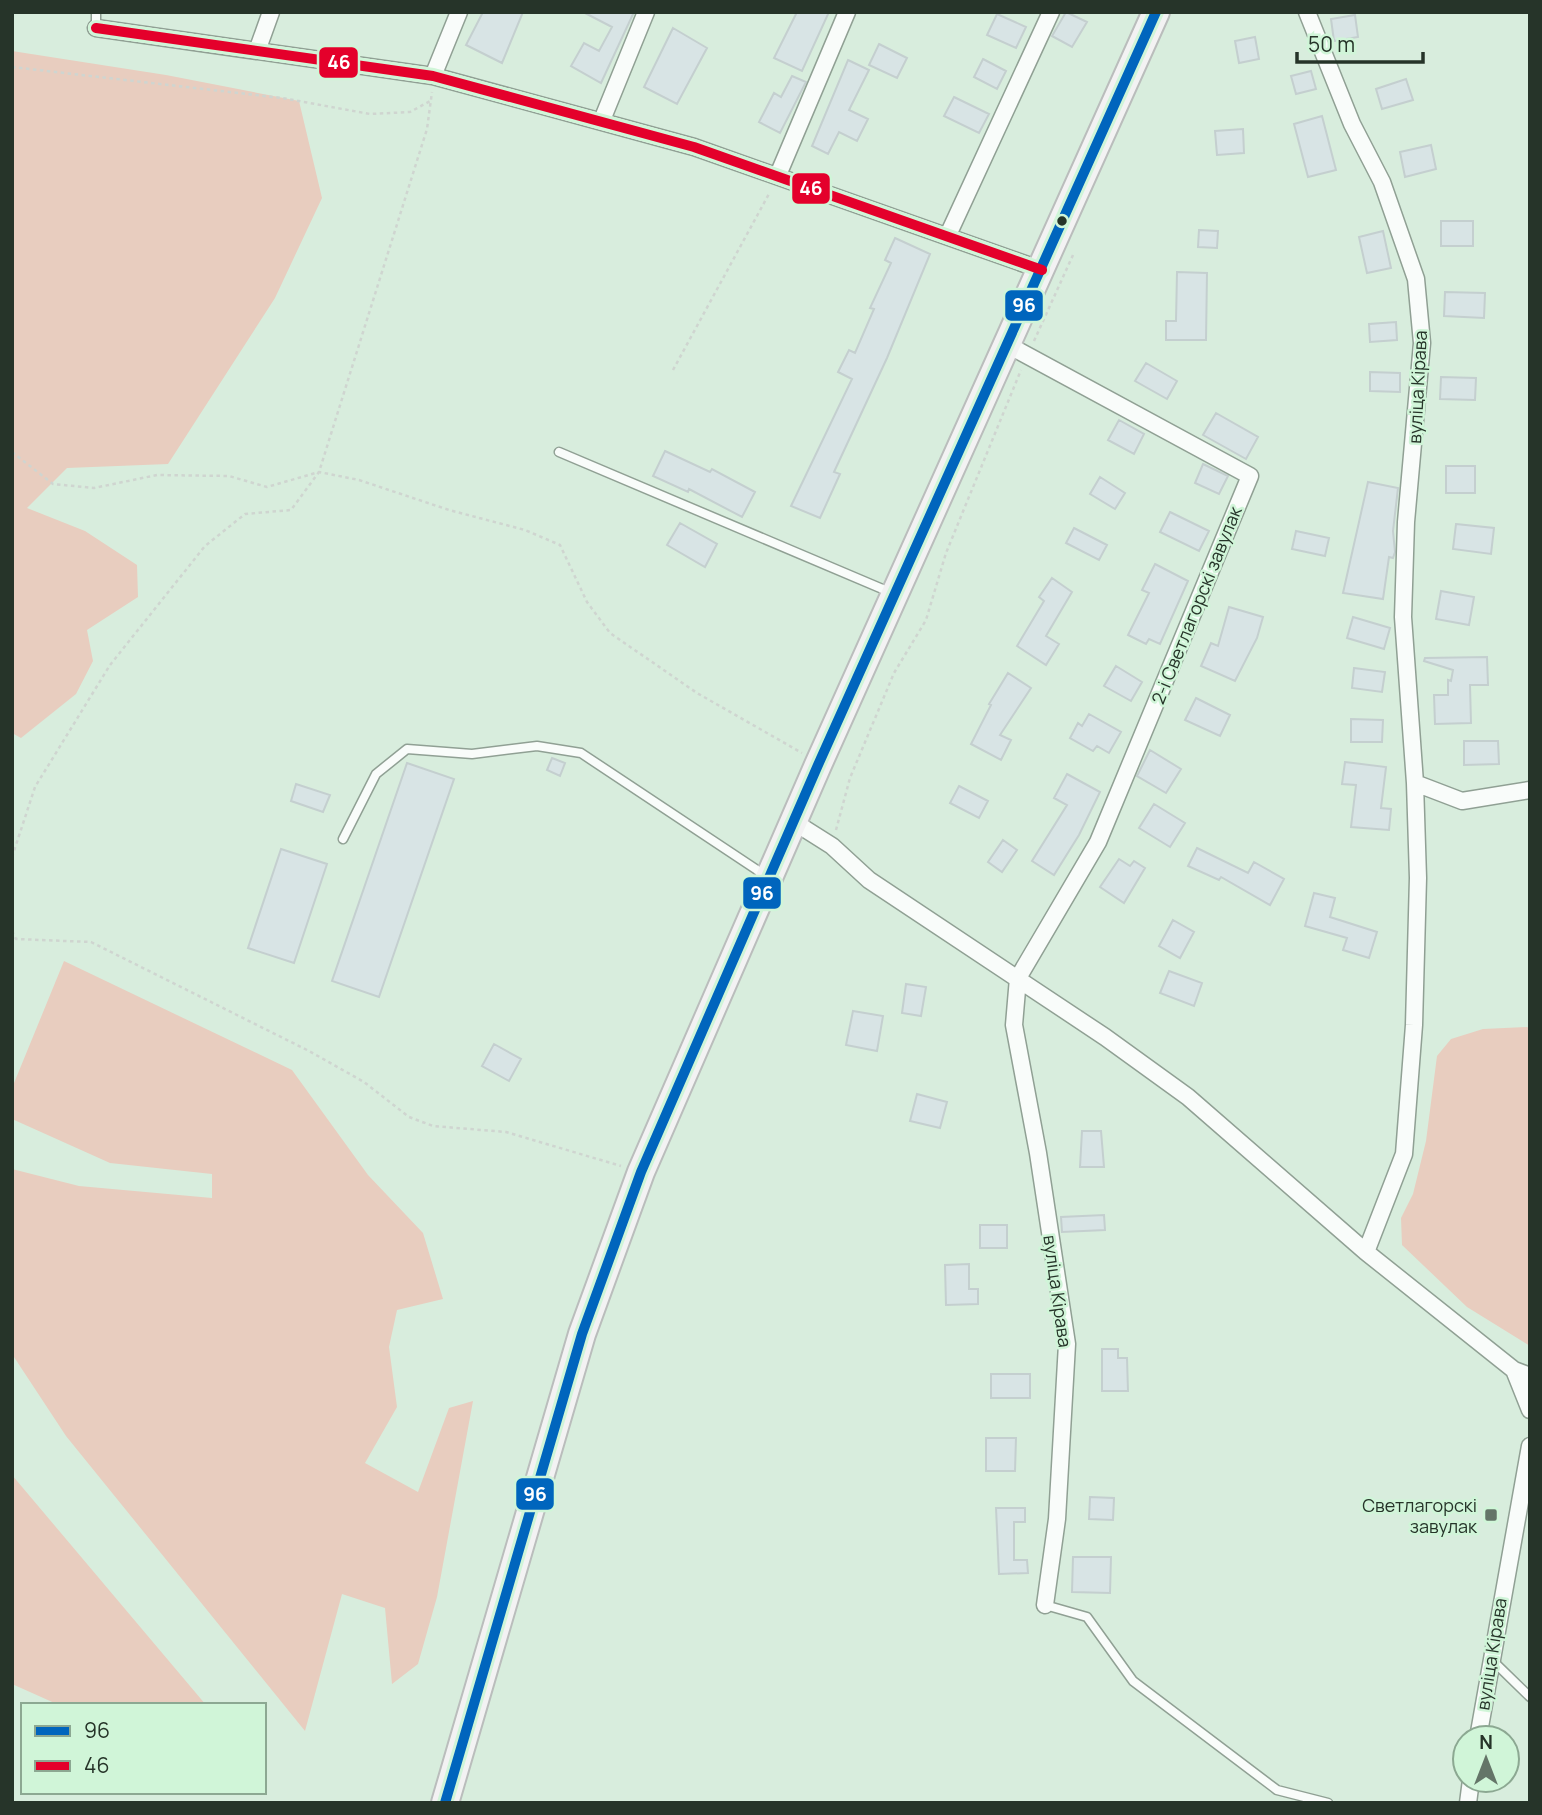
<svg xmlns="http://www.w3.org/2000/svg" width="1542" height="1815" font-family="Manrope,sans-serif">
<rect width="100%" height="100%" fill="#d8eddd"/>
<!-- green -->
<path fill="#e8cdbf" d="M 12,51 L 166,75 L 299,101 L 322,198 L 275,298 L 168,464 L 67,468 L 27,508 L 85,531 L 137,565 L 138,597 L 87,630 L 93,661 L 76,694 L 21,738 L 12,733 Z
M 64,961 L 292,1070 L 368,1175 L 423,1233 L 443,1299 L 397,1310 L 389,1347 L 397,1407 L 365,1463 L 418,1492 L 449,1408 L 473,1401 L 437,1597 L 418,1664 L 392,1684 L 385,1608 L 342,1594 L 305,1731 L 66,1436 L 12,1354 L 12,1169 L 79,1186 L 212,1198 L 212,1174 L 110,1163 L 12,1119 L 12,1088 Z
M 1527,1027 L 1530,1029 L 1530,1346 L 1467,1307 L 1402,1245 L 1401,1218 L 1413,1194 L 1426,1141 L 1437,1056 L 1451,1039 L 1483,1029 Z
M 12,1475 L 206,1705 L 59,1705 L 12,1684 Z"/>
<!-- building -->
<path fill="#d8e4e5" stroke="#c4cfcf" stroke-width="2" d="M 483,12 L 523,12 L 502,63 L 466,45 Z
M 583,12 L 634,12 L 601,83 L 571,66 L 584,43 L 599,51 L 612,27 Z
M 797,12 L 829,12 L 802,71 L 774,58 Z
M 1066,12 L 1087,22 L 1072,47 L 1052,36 Z
M 997,14 L 1026,27 L 1016,48 L 987,35 Z
M 1355,15 L 1358,37 L 1334,41 L 1331,19 Z
M 673,28 L 707,48 L 677,104 L 644,87 Z
M 1255,37 L 1259,59 L 1239,63 L 1235,41 Z
M 879,44 L 907,58 L 897,78 L 869,65 Z
M 983,59 L 1006,71 L 997,89 L 974,77 Z
M 848,60 L 869,70 L 849,110 L 868,119 L 857,141 L 839,132 L 828,154 L 812,146 Z
M 1311,71 L 1316,89 L 1296,94 L 1291,76 Z
M 792,76 L 806,82 L 780,133 L 759,122 L 774,93 L 781,97 Z
M 1406,79 L 1413,100 L 1382,109 L 1376,89 Z
M 954,97 L 989,114 L 979,133 L 944,116 Z
M 1322,116 L 1336,170 L 1308,177 L 1294,124 Z
M 1243,129 L 1244,153 L 1217,155 L 1215,131 Z
M 1431,145 L 1436,169 L 1405,177 L 1400,152 Z
M 1441,221 L 1473,221 L 1473,246 L 1441,246 Z
M 1199,230 L 1218,231 L 1217,248 L 1198,247 Z
M 1383,231 L 1391,268 L 1367,273 L 1359,237 Z
M 895,238 L 930,254 L 887,358 L 834,472 L 840,474 L 820,518 L 791,506 L 852,379 L 838,372 L 849,350 L 855,353 L 874,309 L 870,308 L 891,263 L 885,260 Z
M 1177,272 L 1207,273 L 1206,340 L 1166,340 L 1166,321 L 1176,321 Z
M 1445,292 L 1485,293 L 1484,318 L 1444,316 Z
M 1396,322 L 1397,340 L 1370,342 L 1369,324 Z
M 1146,363 L 1177,381 L 1167,399 L 1135,381 Z
M 1370,372 L 1400,373 L 1400,392 L 1370,391 Z
M 1441,377 L 1476,378 L 1475,400 L 1440,399 Z
M 1216,413 L 1258,437 L 1246,459 L 1203,435 Z
M 1119,420 L 1144,434 L 1134,454 L 1108,440 Z
M 665,451 L 710,472 L 712,469 L 755,492 L 742,517 L 689,489 L 688,492 L 653,476 Z
M 1203,464 L 1228,476 L 1219,494 L 1195,483 Z
M 1446,466 L 1475,466 L 1475,493 L 1446,493 Z
M 1100,477 L 1125,493 L 1115,509 L 1090,494 Z
M 1368,482 L 1398,488 L 1393,531 L 1395,552 L 1393,558 L 1389,557 L 1383,599 L 1343,593 Z
M 1170,512 L 1209,531 L 1199,551 L 1160,532 Z
M 680,523 L 717,544 L 705,567 L 667,545 Z
M 1456,524 L 1494,528 L 1491,554 L 1453,549 Z
M 1074,528 L 1107,545 L 1099,560 L 1066,543 Z
M 1296,531 L 1329,538 L 1325,556 L 1292,549 Z
M 1155,564 L 1188,581 L 1160,644 L 1149,639 L 1146,644 L 1128,635 L 1149,593 L 1142,590 Z
M 1052,578 L 1072,592 L 1046,636 L 1059,644 L 1046,665 L 1017,646 L 1044,601 L 1039,597 Z
M 1441,591 L 1474,597 L 1469,625 L 1436,619 Z
M 1229,607 L 1263,617 L 1257,638 L 1235,681 L 1201,666 L 1211,643 L 1218,646 Z
M 1353,617 L 1390,628 L 1384,649 L 1347,638 Z
M 1487,657 L 1488,685 L 1470,685 L 1471,723 L 1435,724 L 1434,695 L 1448,695 L 1448,680 L 1451,681 L 1453,670 L 1424,661 L 1425,658 Z
M 1116,666 L 1142,682 L 1131,701 L 1104,686 Z
M 1354,668 L 1385,672 L 1382,692 L 1352,688 Z
M 1008,673 L 1031,688 L 1000,735 L 1011,740 L 1001,760 L 971,744 L 991,705 L 989,704 Z
M 1196,698 L 1230,715 L 1220,736 L 1185,720 Z
M 1089,714 L 1121,732 L 1109,753 L 1097,746 L 1093,751 L 1070,738 L 1078,723 L 1082,726 Z
M 1351,719 L 1383,720 L 1382,742 L 1351,742 Z
M 1464,741 L 1498,741 L 1499,764 L 1464,765 Z
M 1150,750 L 1181,769 L 1166,793 L 1137,776 Z
M 552,758 L 565,763 L 560,776 L 547,770 Z
M 1345,762 L 1386,767 L 1381,808 L 1391,809 L 1389,830 L 1351,827 L 1356,785 L 1342,784 Z
M 407,763 L 454,779 L 379,997 L 332,981 Z
M 1067,774 L 1100,792 L 1079,835 L 1054,875 L 1032,861 L 1067,805 L 1054,798 Z
M 296,784 L 330,795 L 323,812 L 291,801 Z
M 959,786 L 988,801 L 979,818 L 950,803 Z
M 1154,804 L 1185,823 L 1170,847 L 1139,828 Z
M 1003,840 L 1017,850 L 1002,872 L 988,862 Z
M 1197,848 L 1248,873 L 1254,862 L 1284,879 L 1270,905 L 1221,877 L 1219,880 L 1188,866 Z
M 281,849 L 327,864 L 294,963 L 248,948 Z
M 1119,859 L 1130,866 L 1134,861 L 1145,868 L 1124,903 L 1100,887 Z
M 1314,893 L 1335,898 L 1330,917 L 1377,932 L 1369,958 L 1343,950 L 1347,938 L 1305,926 Z
M 1173,920 L 1194,932 L 1180,958 L 1159,946 Z
M 1169,971 L 1202,983 L 1194,1006 L 1160,993 Z
M 906,984 L 926,987 L 921,1016 L 902,1013 Z
M 853,1011 L 883,1016 L 877,1051 L 846,1045 Z
M 494,1044 L 521,1059 L 509,1081 L 482,1066 Z
M 917,1094 L 947,1102 L 940,1128 L 910,1121 Z
M 1082,1131 L 1101,1131 L 1104,1167 L 1080,1167 Z
M 1104,1215 L 1105,1230 L 1062,1232 L 1061,1217 Z
M 980,1225 L 1007,1225 L 1007,1248 L 980,1248 Z
M 969,1264 L 969,1289 L 978,1289 L 978,1304 L 946,1305 L 945,1265 Z
M 1102,1349 L 1118,1349 L 1118,1358 L 1127,1358 L 1128,1391 L 1102,1391 Z
M 991,1374 L 1030,1374 L 1030,1398 L 991,1398 Z
M 986,1438 L 1016,1438 L 1015,1471 L 986,1471 Z
M 1090,1497 L 1114,1498 L 1113,1520 L 1089,1519 Z
M 996,1508 L 1025,1508 L 1025,1522 L 1014,1522 L 1014,1560 L 1027,1560 L 1028,1573 L 999,1574 Z
M 1073,1557 L 1111,1557 L 1110,1593 L 1072,1592 Z"/>
<g fill="none" stroke-linecap="round" stroke-linejoin="round">
<defs>
<path id="service" d="M 96,28 L 96,12
M 559,452 L 892,593
M 343,839 L 376,774 L 407,749 L 472,754 L 537,746 L 581,753 L 766,876
M 1045,1605 L 1087,1617 L 1133,1681 L 1277,1790 L 1328,1803
M 1493,1661 L 1530,1697"/>
<path id="minor" d="M 1307,12 L 1352,124 L 1382,182 L 1416,279 L 1422,343 L 1406,522 L 1403,617 L 1415,783 L 1462,801 L 1530,790
M 96,28 L 433,76 L 694,147 L 1042,270
M 257,51 L 271,12
M 433,76 L 459,12
M 602,120 L 646,12
M 778,175 L 847,12
M 948,235 L 1051,12
M 1008,345 L 1250,476 L 1098,842 L 1018,978 L 1014,1025 L 1038,1153 L 1067,1344 L 1057,1519 L 1045,1605
M 794,822 L 832,846 L 869,880 L 1105,1037 L 1188,1097 L 1366,1252 L 1514,1370 L 1530,1376
M 1366,1252 L 1404,1154 L 1414,1025 L 1418,878 L 1415,783
M 1514,1370 L 1530,1410
M 1478,1738 L 1530,1446
M 1468,1803 L 1471,1780"/>
<path id="primary" d="M 445,1803 L 582,1334 L 641,1172 L 818,765 L 1156,12"/>
</defs>
<!-- service casing -->
<use href="#service" stroke="#90a094" stroke-width="11"/>
<!-- minor casing -->
<use href="#minor" stroke="#90a094" stroke-width="19"/>
<!-- primary casing -->
<use href="#primary" stroke="#babdbc" stroke-width="30"/>
<!-- path -->
<path stroke="#cfd5d0" stroke-width="2.5" stroke-dasharray="3.5 3.5" stroke-linecap="butt" d="M 12,67 L 282,98 L 370,114 L 410,112 L 432,100
M 1034,341 L 1073,255
M 673,370 L 770,192
M 12,452 L 53,484 L 94,488 L 157,475 L 229,476 L 267,487 L 319,472 L 359,480 L 449,510 L 525,530 L 560,545 L 587,602 L 610,633 L 697,693 L 802,753
M 836,830 L 850,778 L 894,673 L 926,620 L 946,553 L 1021,370
M 12,857 L 35,787 L 110,665 L 205,546 L 245,514 L 291,510 L 319,472 L 427,129 L 432,92
M 12,931 L 16,939 L 91,942 L 309,1051 L 364,1082 L 409,1117 L 433,1126 L 506,1132 L 621,1166"/>
<!-- service -->
<use href="#service" stroke="#f9fcfa" stroke-width="8"/>
<!-- minor -->
<use href="#minor" stroke="#f9fcfa" stroke-width="16"/>
<!-- primary -->
<use href="#primary" stroke="#f3f2f3" stroke-width="26"/>
<defs>
<path id="bus-1" d="M 445,1803 L 582,1334 L 641,1172 L 818,765 L 1156,12"/>
<path id="bus-2" d="M 96,28 L 433,76 L 694,147 L 1042,270"/>
</defs>
<!-- bus-1 casing -->
<use href="#bus-1" stroke="#d0f5d8" stroke-width="16"/>
<!-- bus-2 casing -->
<use href="#bus-2" stroke="#d0f5d8" stroke-width="16"/>
<!-- bus-1 -->
<use href="#bus-1" stroke="#0065bd" stroke-width="10"/>
<!-- bus-2 -->
<use href="#bus-2" stroke="#e4002b" stroke-width="10"/>
</g>
<!-- markers -->
<circle fill="#263429" stroke="#d0f5d8" stroke-width="2.5" cx="1062" cy="221" r="6"/>
<rect fill="#647568" stroke="#d0f5d8" stroke-width="2.5" x="1484" y="1508" width="14" height="14" rx="3.5"/>
<g text-anchor="middle" dominant-baseline="central" stroke-width="5" stroke-linejoin="round" paint-order="stroke">
<!-- street labels -->
<g font-size="18" fill="#263429" stroke="#d0f5d8">
<text transform="translate(1417 387) rotate(-87)">вуліца Кірава</text>
<text transform="translate(1196 605) rotate(-68)">2-і Светлагорскі завулак</text>
<text transform="translate(1058 1291) rotate(82)">вуліца Кірава</text>
<text transform="translate(1491 1654) rotate(-81)">вуліца Кірава</text>
</g>
<!-- poi labels -->
<g font-size="18" fill="#263429" stroke="#d0f5d8" text-anchor="end">
<text x="1477" y="1505">Светлагорскі<tspan x="1477" dy="21">завулак</tspan></text>
</g>
</g>
<g stroke="#d0f5d8" stroke-width="2.5">
<rect x="318" y="46" width="41" height="33" rx="7" fill="#e4002b"/>
<rect x="791" y="172" width="40" height="33" rx="7" fill="#e4002b"/>
<rect x="1004" y="289" width="40" height="33" rx="7" fill="#0065bd"/>
<rect x="742" y="876" width="40" height="34" rx="7" fill="#0065bd"/>
<rect x="515" y="1477" width="40" height="34" rx="7" fill="#0065bd"/>
</g>
<g font-size="19" text-anchor="middle" font-weight="bold" fill="#fff">
<text x="339" y="69">46</text>
<text x="811" y="195">46</text>
<text x="1024" y="312">96</text>
<text x="762" y="900">96</text>
<text x="535" y="1501">96</text>
</g>
<!-- border -->
<rect width="1542" height="1815" fill="none" stroke="#263429" stroke-width="28"/>
<!-- legend -->
<rect x="21" y="1703" width="245" height="91" fill="#d0f5d8" stroke="#8ca892" stroke-width="2"/>
<rect x="35" y="1726" width="35" height="10" fill="#0065bd" stroke="#8ca892" stroke-width="2"/>
<text x="84" y="1738" font-size="21" fill="#263429">96</text>
<rect x="35" y="1761" width="35" height="10" fill="#e4002b" stroke="#8ca892" stroke-width="2"/>
<text x="84" y="1773" font-size="21" fill="#263429">46</text>
<!-- north arrow -->
<g transform="translate(1486 1759)"><circle r="33" fill="#d0f5d8" stroke="#8ca892" stroke-width="2"/>
<path d="M0-5L12 26L0 18L-12 26Z" fill="#647568"/>
<text y="-10" font-size="19" font-weight="bold" text-anchor="middle" fill="#263429">N</text>
</g>
<!-- scale -->
<path d="M1297 52v10h126v-10" fill="none" stroke="#263429" stroke-width="3.5"/>
<text x="1308" y="52" font-size="21" fill="#263429" stroke="#d0f5d8" stroke-width="5" paint-order="stroke">50 m</text>
</svg>
